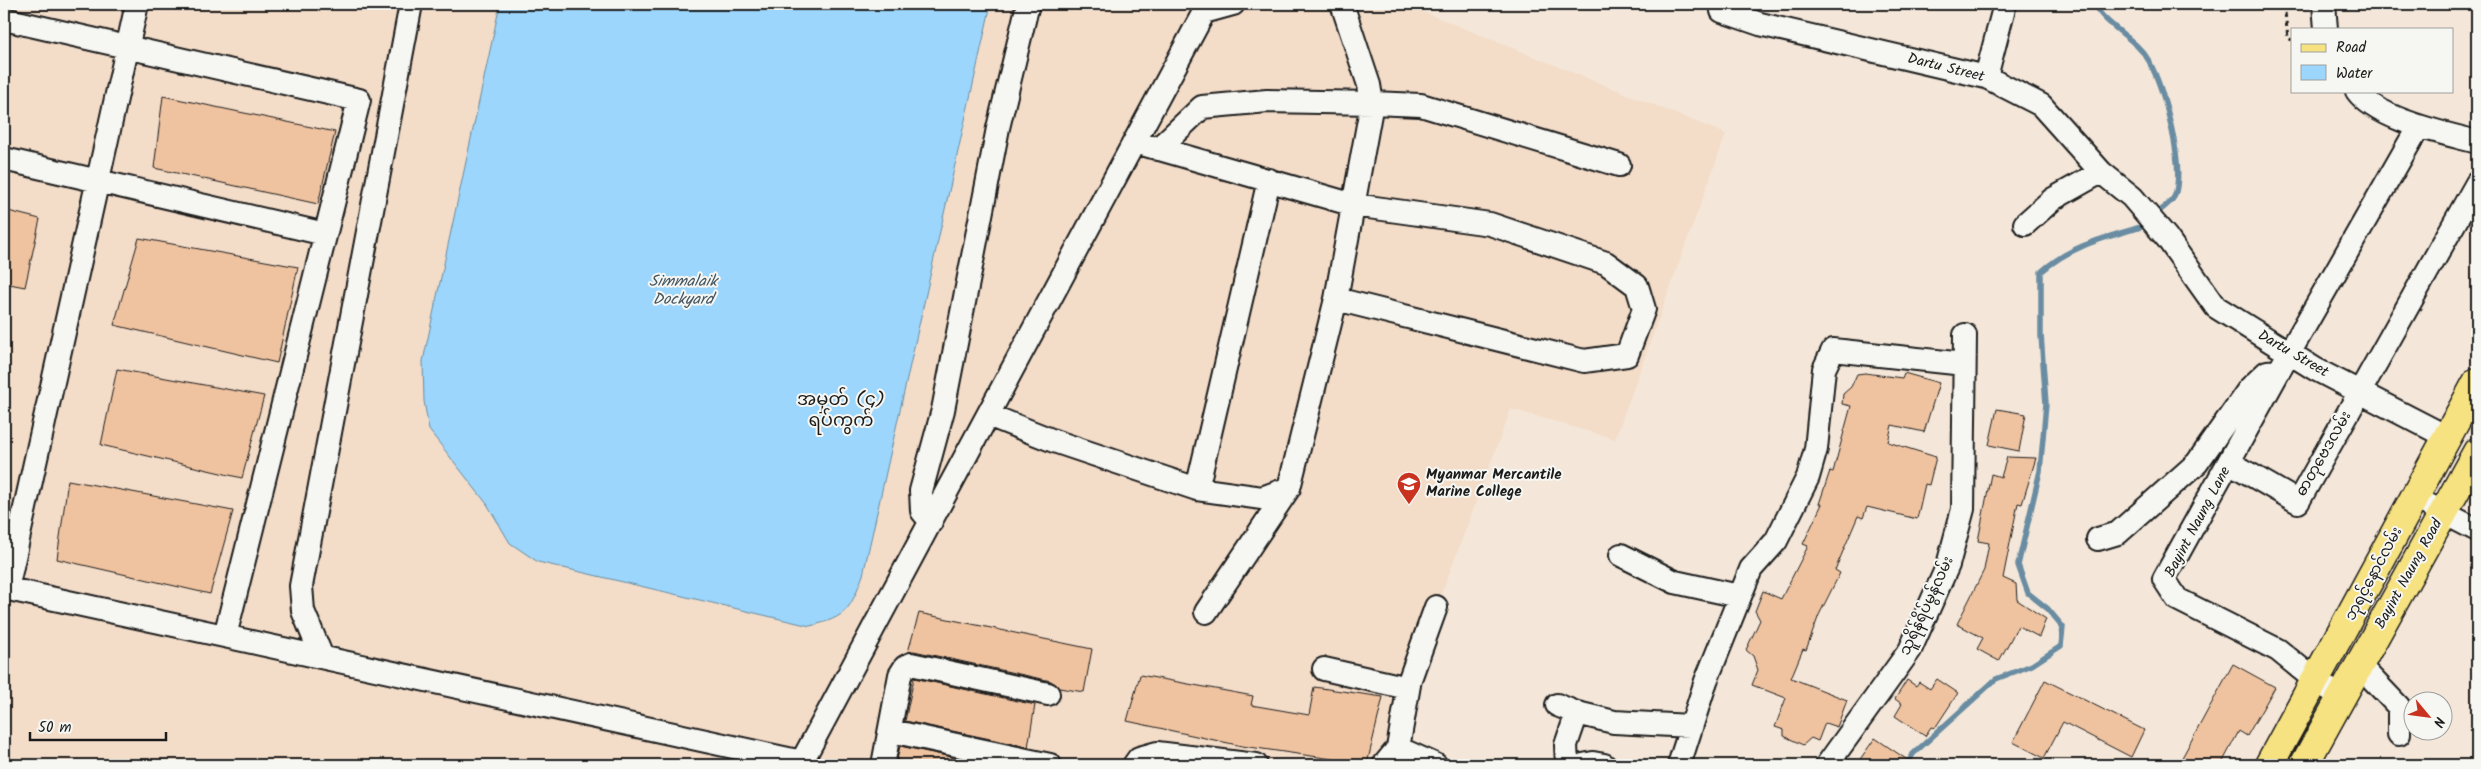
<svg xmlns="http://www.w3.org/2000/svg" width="2481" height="769" font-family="Kalam,'Noto Sans Myanmar',sans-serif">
<rect width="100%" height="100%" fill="#f4e7d9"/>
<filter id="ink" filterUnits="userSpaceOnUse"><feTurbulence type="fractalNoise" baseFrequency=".02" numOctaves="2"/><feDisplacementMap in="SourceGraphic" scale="10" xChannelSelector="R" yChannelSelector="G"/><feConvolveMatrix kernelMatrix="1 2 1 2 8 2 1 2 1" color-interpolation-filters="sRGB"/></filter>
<g filter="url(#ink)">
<!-- built -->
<path fill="#f3dcc8" d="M 4,4 L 1417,4 L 1416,9 L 1726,134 L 1615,439 L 1511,409 L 1377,765 L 4,765 Z"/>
<!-- water -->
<path fill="#9cd6fc" stroke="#698ca2" d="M 500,4 L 991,4 L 863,575 C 850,609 848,617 810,626 L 538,562 L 510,543 L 487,504 L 429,430 L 424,401 L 423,361 Z"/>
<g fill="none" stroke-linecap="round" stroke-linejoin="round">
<!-- stream -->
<path stroke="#698ca2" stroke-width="5.5" d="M 2094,4 C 2106,27 2136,38 2149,61 C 2164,89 2185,165 2175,195 C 2173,202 2160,210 2153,216
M 1907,765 L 1913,754 L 1996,679 L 2032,665 L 2061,646 L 2063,627 L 2048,609 L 2028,593 L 2018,565 L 2040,471 L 2046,404 L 2041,335 L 2041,272 C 2070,246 2104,238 2141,227 L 2147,222"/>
</g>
<!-- building -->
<path fill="#f0c3a0" stroke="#1c1c1c" d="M 163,96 L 335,132 L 318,204 L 154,168 Z
M 4,210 L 40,219 L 25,287 L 4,283 Z
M 139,238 L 298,267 L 277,363 L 114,325 Z
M 117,369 L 264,396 L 242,478 L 101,445 Z
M 1865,373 L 1902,378 L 1904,373 L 1939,383 L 1924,432 L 1892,425 L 1888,442 L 1936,457 L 1929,485 L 1925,484 L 1917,519 L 1867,507 L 1863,518 L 1858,516 L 1835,570 L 1840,573 L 1819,615 L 1806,650 L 1803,649 L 1791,678 L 1847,700 L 1837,727 L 1825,723 L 1818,741 L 1811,738 L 1803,745 L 1784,736 L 1784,730 L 1775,727 L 1786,698 L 1752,685 L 1758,670 L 1753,656 L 1746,650 L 1760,620 L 1755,611 L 1763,591 L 1781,599 L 1808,546 L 1803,544 L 1822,504 L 1819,504 L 1830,471 L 1833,472 L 1851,406 L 1842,404 L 1843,394 L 1851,387 L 1857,374 Z
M 1997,409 L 2026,414 L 2019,451 L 1989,445 Z
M 2007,457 L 2036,458 L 2022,504 L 2018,503 L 2003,578 L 2016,584 L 2017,600 L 2046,619 L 2039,637 L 2018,626 L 1999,661 L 1977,649 L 1983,638 L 1957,624 L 1984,570 L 1989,543 L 1978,541 L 1991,474 L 2001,477 Z
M 68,480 L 233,511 L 210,594 L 57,559 Z
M 919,613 L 1092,649 L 1084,692 L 1059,688 L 1051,681 L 914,651 L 908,652 Z
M 2233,664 L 2275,687 L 2247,736 L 2239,731 L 2221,765 L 2178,765 Z
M 1140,675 L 1253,696 L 1251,705 L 1309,715 L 1314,687 L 1383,697 L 1367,764 L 1242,746 L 1127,721 Z
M 914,678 L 1035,705 L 1028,747 L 905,721 Z
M 1937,679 L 1958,693 L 1935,728 L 1931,727 L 1925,736 L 1895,716 L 1902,704 L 1895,699 L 1907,680 L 1916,686 L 1919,682 L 1930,689 Z
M 2045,680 L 2144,730 L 2131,757 L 2063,722 L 2044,758 L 2013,742 Z
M 1875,738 L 1915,765 L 1856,765 Z
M 900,746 L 988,765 L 896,765 Z"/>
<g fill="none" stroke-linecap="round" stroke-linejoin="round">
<defs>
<path id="minor" d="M 2324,4 L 2326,29
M 1722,11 L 1760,24 L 1986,77 L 2041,105 L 2101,172 L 2132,197 L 2167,238 L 2216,307 L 2315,369 L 2447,437
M 4,19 L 359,100 L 225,636
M 1986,77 L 2005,4
M 2357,91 C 2378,120 2444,133 2477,142
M 1135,142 L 1354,205 L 1490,224 L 1606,263 L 1637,286 L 1644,309 L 1627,355 L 1584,361 L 1336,299
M 1158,149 L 1202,107 L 1267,101 L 1372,103 L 1421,105 L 1619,165
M 4,159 L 325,234
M 2025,224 L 2053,199 L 2101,172
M 988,415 L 1054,441 L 1197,489 L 1262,498 L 1289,488
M 2229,462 L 2298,502 L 2477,183
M 1197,489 L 1269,180
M 2415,498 L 2477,530
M 931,522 L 922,511 L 921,491 L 943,410 L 998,128 L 1028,4
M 2098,539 L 2118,533 L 2197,463 L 2249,389 L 2267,372 L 2279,371
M 1621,555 L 1675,582 L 1739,596
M 4,588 L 802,762
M 7,589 L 137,4
M 1206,612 L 1289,488 L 1336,299 L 1372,103 L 1369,85 L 1342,4
M 322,657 L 303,611 L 301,586 L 411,4
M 2359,665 L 2399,707 L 2399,734
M 1324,669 L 1408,688
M 2342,697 L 2316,681 L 2278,650 L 2177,599 L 2164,579 L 2279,371 L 2419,126
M 1557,705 L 1577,713 L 1614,722 L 1691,726
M 891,731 L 1050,765
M 1398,748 L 1436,765
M 800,765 L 1204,12 L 1233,4
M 883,765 L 900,675 L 905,667 L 911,664 L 1048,694
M 1134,765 L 1139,758 L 1157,753 L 1256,765
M 1384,765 L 1398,748 L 1410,679 L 1436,607
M 1567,765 L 1566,745 L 1577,713
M 1583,765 L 1593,763 L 1604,765
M 1679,765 L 1706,681 L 1751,569 L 1776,541 L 1808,477 L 1816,449 L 1824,369 L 1833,350 L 1964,364
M 1827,765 L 1910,650 L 1948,565 L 1963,509 L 1965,335"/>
<path id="major" d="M 2269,765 L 2477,382
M 2304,765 L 2477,452"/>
</defs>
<!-- minor casing -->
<use href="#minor" stroke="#1c1c1c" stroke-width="26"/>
<!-- major casing -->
<use href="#major" stroke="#1c1c1c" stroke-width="31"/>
<!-- path -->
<path stroke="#1c1c1c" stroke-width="3" stroke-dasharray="5 4" stroke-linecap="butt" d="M 2284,4 L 2288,38 L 2292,40"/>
<!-- minor -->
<use href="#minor" stroke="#f6f6f2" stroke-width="22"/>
<!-- major -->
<use href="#major" stroke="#f7e281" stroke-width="28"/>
</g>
</g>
<!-- icons -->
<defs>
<symbol id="university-pin" viewBox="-11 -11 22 30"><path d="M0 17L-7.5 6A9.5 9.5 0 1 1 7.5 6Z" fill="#c8321e" stroke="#f6f6f2"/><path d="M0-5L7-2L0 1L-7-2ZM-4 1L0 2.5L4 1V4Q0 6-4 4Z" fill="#fff"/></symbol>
</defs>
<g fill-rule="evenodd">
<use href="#university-pin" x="1395" y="470" width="28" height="38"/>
</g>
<g text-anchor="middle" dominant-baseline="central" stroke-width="4" stroke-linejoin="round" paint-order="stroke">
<!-- street labels -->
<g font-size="15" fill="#1c1c1c" stroke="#f6f6f2">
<text transform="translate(1946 68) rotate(14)">Dartu Street</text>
<text transform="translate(2293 354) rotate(30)">Dartu Street</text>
<text transform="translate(2324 454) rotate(-60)">ဓာတုဗေဒလမ်း</text>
<text transform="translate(2198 522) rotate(-62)">Bayint Naung Lane</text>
<text transform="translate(2374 574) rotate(-62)">ဘုရင့်နောင်လမ်း</text>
<text transform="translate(2409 574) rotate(-61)">Bayint Naung Road</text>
<text transform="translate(1927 606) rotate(-65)">သူရိန်ရိပ်မွန်လမ်း</text>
</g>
<!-- poi labels -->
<g font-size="15" font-weight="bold" fill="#1c1c1c" stroke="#f6f6f2" text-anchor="start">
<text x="1426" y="475">Myanmar Mercantile<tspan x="1426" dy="17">Marine College</tspan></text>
</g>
<!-- water labels -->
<g font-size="16" font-style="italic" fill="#42545f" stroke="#f6f6f2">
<text x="683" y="281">Simmalaik<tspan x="683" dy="18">Dockyard</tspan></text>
</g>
<!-- quarter labels -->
<g font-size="18" fill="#1c1c1c" stroke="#f6f6f2">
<text x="841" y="400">အမှတ် (၄)<tspan x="841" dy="21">ရပ်ကွက်</tspan></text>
</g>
</g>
<!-- margin -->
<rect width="2481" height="769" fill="none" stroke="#f6f6f2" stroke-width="20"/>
<rect x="10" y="10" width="2461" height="749" fill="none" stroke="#1c1c1c" stroke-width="2" filter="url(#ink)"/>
<!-- legend -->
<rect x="2291" y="28" width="162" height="65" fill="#f6f6f2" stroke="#9f9f9c"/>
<rect x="2301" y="44" width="25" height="8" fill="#f7e281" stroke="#9f9f9c"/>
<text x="2336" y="52" font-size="15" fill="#1c1c1c">Road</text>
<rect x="2301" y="65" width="25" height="15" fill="#9cd6fc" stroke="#9f9f9c"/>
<text x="2336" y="78" font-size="15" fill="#1c1c1c">Water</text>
<!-- north arrow -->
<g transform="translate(2428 716) rotate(119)"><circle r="24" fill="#f6f6f2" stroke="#9f9f9c"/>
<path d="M0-4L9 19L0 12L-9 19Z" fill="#c8321e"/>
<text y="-8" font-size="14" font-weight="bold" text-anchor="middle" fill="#1c1c1c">N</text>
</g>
<!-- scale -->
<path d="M30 732v8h136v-8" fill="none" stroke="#1c1c1c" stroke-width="2.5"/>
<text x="38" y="732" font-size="15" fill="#1c1c1c" stroke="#f6f6f2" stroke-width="4" paint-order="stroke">50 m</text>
</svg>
